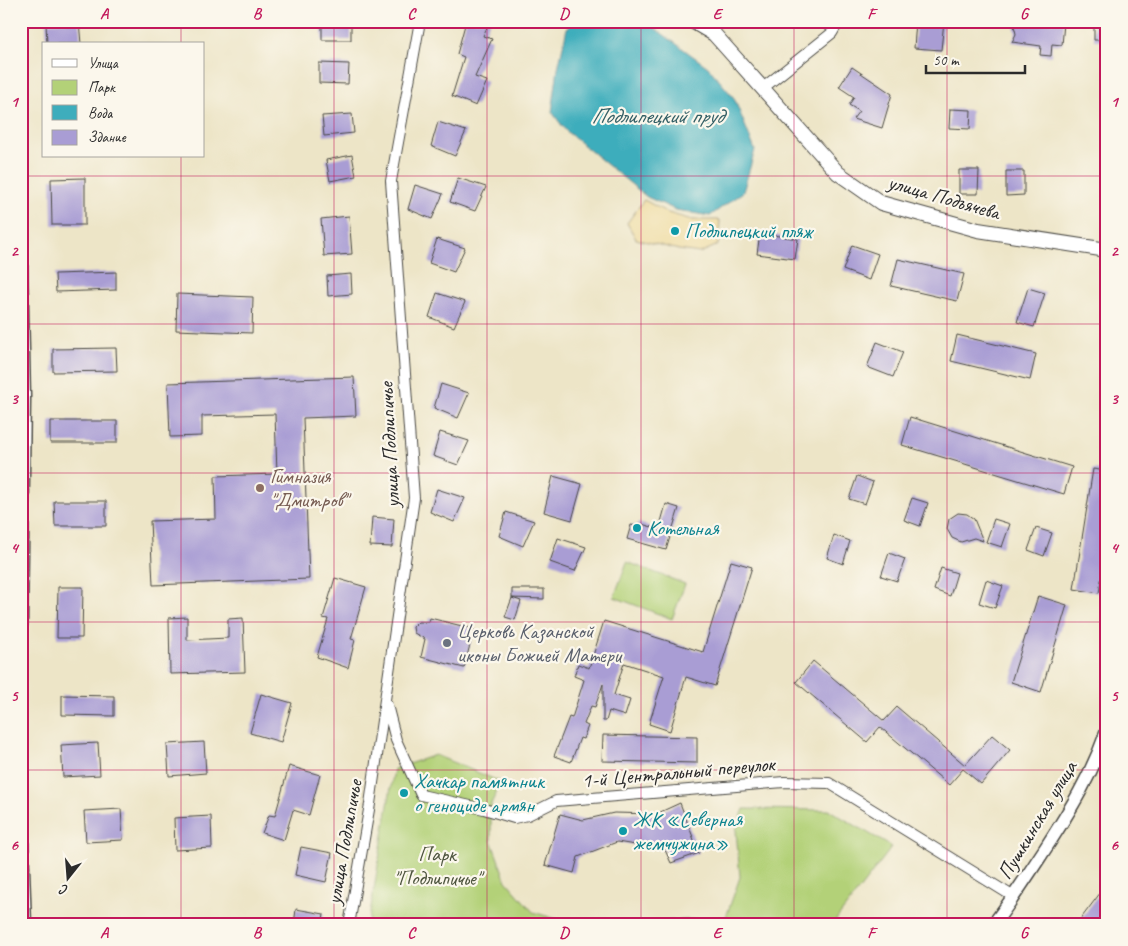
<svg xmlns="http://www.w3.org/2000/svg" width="1128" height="946" font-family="Caveat,sans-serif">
<rect width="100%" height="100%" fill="#fbf7ec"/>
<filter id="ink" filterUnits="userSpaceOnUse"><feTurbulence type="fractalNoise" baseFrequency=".02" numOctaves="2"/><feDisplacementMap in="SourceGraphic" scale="10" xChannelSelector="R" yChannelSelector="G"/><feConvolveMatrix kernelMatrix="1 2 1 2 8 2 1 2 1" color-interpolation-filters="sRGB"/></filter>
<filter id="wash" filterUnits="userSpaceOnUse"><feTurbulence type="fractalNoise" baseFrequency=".0096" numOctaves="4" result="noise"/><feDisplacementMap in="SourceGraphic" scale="20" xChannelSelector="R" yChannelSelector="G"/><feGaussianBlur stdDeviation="1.12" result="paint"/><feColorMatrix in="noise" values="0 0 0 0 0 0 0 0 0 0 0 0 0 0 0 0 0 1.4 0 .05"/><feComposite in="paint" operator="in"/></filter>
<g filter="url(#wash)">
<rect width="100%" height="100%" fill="#ede5c7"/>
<!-- green -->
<path fill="#b3d178" stroke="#6f7e52" d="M 627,562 L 685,584 L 672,619 L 614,597 Z
M 435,755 L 501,782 L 491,804 L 491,840 L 506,881 L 533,912 L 576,925 L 368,925 L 394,769 Z
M 744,809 L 829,810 L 892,847 L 832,925 L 616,925 L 726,917 L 740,877 L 736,830 Z"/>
<!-- sand -->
<path fill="#eeda9e" stroke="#8c8264" d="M 644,200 L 668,213 L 692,220 L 720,220 L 718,245 L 700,253 L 679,250 L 636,239 L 627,223 Z"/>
<!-- water -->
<path fill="#3eadbc" stroke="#346c74" d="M 575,21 L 645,21 L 708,67 L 734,98 L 755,150 L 743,192 L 710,216 L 676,210 L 647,197 L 566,131 L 552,112 L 558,68 L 567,28 Z"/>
<g id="blocks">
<!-- building -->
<path fill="#a99dd4" d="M 79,21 L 81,44 L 47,44 L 46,23 Z
M 322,21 L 351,21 L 351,40 L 322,40 Z
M 466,21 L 490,21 L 483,36 L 492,39 L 475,77 L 487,81 L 476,106 L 452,96 L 464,57 L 457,54 Z
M 916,21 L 944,21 L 941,50 L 914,48 Z
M 1013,21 L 1064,23 L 1062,45 L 1052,44 L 1051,56 L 1040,55 L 1041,46 L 1012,42 L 1016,34 Z
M 1094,21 L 1107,21 L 1107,40 L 1094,40 Z
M 319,63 L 349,64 L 348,84 L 319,83 Z
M 852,67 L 892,94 L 882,128 L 853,119 L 859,111 L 849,105 L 854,97 L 839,87 Z
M 950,109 L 971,110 L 970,129 L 949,128 Z
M 352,114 L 354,133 L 324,136 L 322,116 Z
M 438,122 L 466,131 L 455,156 L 431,146 Z
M 352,155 L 356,176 L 330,181 L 326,160 Z
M 959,170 L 979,170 L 978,194 L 959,194 Z
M 1006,171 L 1024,171 L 1024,195 L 1006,196 Z
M 85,178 L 85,225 L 52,225 L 51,179 Z
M 458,178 L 486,187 L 475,211 L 450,202 Z
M 415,185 L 443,194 L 432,219 L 408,209 Z
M 349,216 L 352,254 L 324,256 L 321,219 Z
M 760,233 L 798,239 L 795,259 L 757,254 Z
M 437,239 L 465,248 L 454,272 L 429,263 Z
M 852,245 L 878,254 L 869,280 L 843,270 Z
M 898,259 L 964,274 L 957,301 L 891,286 Z
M 116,272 L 116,290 L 56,292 L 55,274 Z
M 351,274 L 352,294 L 328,296 L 327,276 Z
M 1028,288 L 1045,293 L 1034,327 L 1017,322 Z
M 437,293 L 465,302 L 454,327 L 429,317 Z
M 177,294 L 253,297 L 252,333 L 176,330 Z
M 957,335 L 1036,354 L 1030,380 L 951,361 Z
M 877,342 L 903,352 L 893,377 L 867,367 Z
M 116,348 L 117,371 L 53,372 L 53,349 Z
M 354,377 L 356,416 L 303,418 L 309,579 L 153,585 L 150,521 L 216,519 L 215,476 L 277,474 L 275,414 L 202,416 L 202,436 L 170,437 L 168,383 Z
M 441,384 L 469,393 L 458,418 L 434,408 Z
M 910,417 L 1072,467 L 1064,494 L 902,445 Z
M 50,421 L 117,421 L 117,443 L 50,443 Z
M 440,432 L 469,441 L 458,465 L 433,456 Z
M 1093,469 L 1107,471 L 1107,544 L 1099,593 L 1074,589 Z
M 553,476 L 582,484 L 572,520 L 544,512 Z
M 857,476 L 873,482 L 865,504 L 849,499 Z
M 437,489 L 465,498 L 454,522 L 430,512 Z
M 912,498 L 928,503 L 920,526 L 904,520 Z
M 54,501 L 106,501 L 106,526 L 55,526 Z
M 666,504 L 679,508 L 666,550 L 627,539 L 631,525 L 637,526 L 638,523 L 659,529 Z
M 506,512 L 534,521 L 523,546 L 499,536 Z
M 958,513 L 967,514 L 974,519 L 983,541 L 974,538 L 961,542 L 952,538 L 947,529 L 949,519 Z
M 372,517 L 394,519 L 392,547 L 370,546 Z
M 994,519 L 1010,524 L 1002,547 L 986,542 Z
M 1036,528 L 1052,533 L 1044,556 L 1028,550 Z
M 834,535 L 850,541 L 843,564 L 827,558 Z
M 558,538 L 586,547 L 575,571 L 550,562 Z
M 889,553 L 905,559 L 897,581 L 881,576 Z
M 731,561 L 752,567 L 715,686 L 686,677 L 670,731 L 649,724 L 664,676 L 624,663 L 614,695 L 630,700 L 625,716 L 609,711 L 606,721 L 603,721 L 603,684 L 595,707 L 591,706 L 584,724 L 588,726 L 583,739 L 580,738 L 571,762 L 554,756 L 569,717 L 572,718 L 584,680 L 574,676 L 578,664 L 589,668 L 604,621 L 703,652 Z
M 941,568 L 957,573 L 950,596 L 934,590 Z
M 335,578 L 366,587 L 351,639 L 355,640 L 348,668 L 317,657 L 328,619 L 323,618 Z
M 986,580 L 1003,586 L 995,608 L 979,603 Z
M 58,587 L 83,587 L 82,638 L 57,638 Z
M 512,589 L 544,589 L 544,599 L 512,598 L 521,601 L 515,620 L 505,617 L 512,598 Z
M 1038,596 L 1067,605 L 1041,692 L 1011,682 Z
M 187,617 L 187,640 L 228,638 L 228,619 L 243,618 L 245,672 L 170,674 L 169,618 Z
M 430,618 L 474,629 L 464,668 L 421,657 L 425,639 L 414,633 L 413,627 L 418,622 L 429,622 Z
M 813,661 L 884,721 L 897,707 L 965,765 L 992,735 L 1010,750 L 981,784 L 963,769 L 949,785 L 880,727 L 867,742 L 796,682 Z
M 261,694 L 292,703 L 281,742 L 250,733 Z
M 62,695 L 114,696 L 114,716 L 62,715 Z
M 603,735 L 697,737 L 697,763 L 602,761 Z
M 204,742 L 206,773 L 169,776 L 167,744 Z
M 98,743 L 100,775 L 63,777 L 61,745 Z
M 289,766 L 320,775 L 309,815 L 293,810 L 284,840 L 262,833 L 269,815 L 275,816 Z
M 680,803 L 699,853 L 671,863 L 665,850 L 617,842 L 578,857 L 574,873 L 545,865 L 560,814 L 583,820 L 614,813 L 656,814 Z
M 121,809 L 123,840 L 86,842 L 84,811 Z
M 211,816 L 212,848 L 175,850 L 174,818 Z
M 301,847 L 332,853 L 326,882 L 295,875 Z
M 1107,884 L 1107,921 L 1104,925 L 1076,925 Z
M 296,909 L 324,914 L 322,925 L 294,925 Z"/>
</g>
</g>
<g filter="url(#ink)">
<use href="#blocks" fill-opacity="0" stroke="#484742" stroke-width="1"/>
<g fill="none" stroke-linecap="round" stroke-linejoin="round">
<defs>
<path id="minor" d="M 763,88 L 832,33 L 839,21
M 387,705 L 396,740 L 421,795 L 484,809 L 514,818 L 528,815 L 556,801 L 784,782 L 829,783 L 1014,897
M 349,925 L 370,804 L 414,498 L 391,181 L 420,21"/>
<path id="tertiary" d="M 21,262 L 24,397 L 21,625
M 21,814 L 25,925
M 993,925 C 1012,900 1028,875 1045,849 C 1071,809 1091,776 1107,731"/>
<path id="secondary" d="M 692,21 L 714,34 L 838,173 L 881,203 L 978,230 L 1107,250"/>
</defs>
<!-- minor casing -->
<use href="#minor" stroke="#484742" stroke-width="12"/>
<!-- tertiary casing -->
<use href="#tertiary" stroke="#484742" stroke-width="15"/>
<!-- secondary casing -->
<use href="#secondary" stroke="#484742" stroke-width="16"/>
<!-- minor -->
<use href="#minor" stroke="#fff" stroke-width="10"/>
<!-- tertiary -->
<use href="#tertiary" stroke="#fff" stroke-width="12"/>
<!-- secondary -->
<use href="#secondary" stroke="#fff" stroke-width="14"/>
</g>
</g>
<!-- grid -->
<path fill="none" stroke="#c2185b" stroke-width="1" stroke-opacity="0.55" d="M 181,21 L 181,44M 334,21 L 334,925M 487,21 L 487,925M 641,21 L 641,925M 794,21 L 794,925M 947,21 L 947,925M 181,156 L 181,925M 21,176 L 1107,176M 21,324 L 1107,324M 21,473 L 1107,473M 21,622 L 1107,622M 21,770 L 1107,770"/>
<!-- markers -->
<g fill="#0f9aa8" stroke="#fbf7ec" stroke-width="2">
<circle cx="675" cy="231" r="5"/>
<circle cx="637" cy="528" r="5"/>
<circle cx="404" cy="793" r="5"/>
<circle cx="623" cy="831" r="5"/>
</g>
<circle fill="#8d6e63" stroke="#fbf7ec" stroke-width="2" cx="260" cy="488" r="5"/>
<circle fill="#6b7280" stroke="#fbf7ec" stroke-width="2" cx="447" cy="643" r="5"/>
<g text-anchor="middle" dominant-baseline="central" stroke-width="4.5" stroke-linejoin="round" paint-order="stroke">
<!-- street labels -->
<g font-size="21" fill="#2b2b2b" stroke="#fbf7ec">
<text transform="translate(944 197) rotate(16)">улица Подъячева</text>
<text transform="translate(389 445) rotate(-93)">улица Подлипичье</text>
<text transform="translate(678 772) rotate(-5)">1-й Центральный переулок</text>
<text transform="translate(1037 820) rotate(-59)">Пушкинская улица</text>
<text transform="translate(344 842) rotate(-80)">улица Подлипичье</text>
</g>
<!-- culture labels -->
<g font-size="21" fill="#0d838f" stroke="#fbf7ec" text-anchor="start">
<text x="685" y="231">Подлипецкий пляж</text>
<text x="647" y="528">Котельная</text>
<text x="414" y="781">Хачкар памятник<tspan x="414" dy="24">о геноциде армян</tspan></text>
<text x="633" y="819">ЖК «Северная<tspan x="633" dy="24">жемчужина»</tspan></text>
</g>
<!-- education labels -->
<g font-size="21" fill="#785e54" stroke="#fbf7ec" text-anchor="start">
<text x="270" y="476">Гимназия<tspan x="270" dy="24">"Дмитров"</tspan></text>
</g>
<!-- worship labels -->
<g font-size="21" fill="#5b616d" stroke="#fbf7ec" text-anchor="start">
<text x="457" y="631">Церковь Казанской<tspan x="457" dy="24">иконы Божией Матери</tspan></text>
</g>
<!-- park labels -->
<g font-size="21" fill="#4d543e" stroke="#fbf7ec">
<text x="437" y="854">Парк<tspan x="437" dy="24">"Подлипичье"</tspan></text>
</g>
<!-- water labels -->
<g font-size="22" font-style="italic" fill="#335f65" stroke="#fbf7ec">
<text x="657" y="116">Подлипецкий пруд</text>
</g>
</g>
<!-- margin -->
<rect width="1128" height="946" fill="none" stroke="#fbf7ec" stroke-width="55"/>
<!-- legend -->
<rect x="42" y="42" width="162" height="115" fill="#fbf7ec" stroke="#a8a59f"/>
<rect x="52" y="59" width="25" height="8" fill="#ffffff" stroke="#a8a59f"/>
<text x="88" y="68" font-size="15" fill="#2b2b2b">Улица</text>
<rect x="52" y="80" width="25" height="15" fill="#b3d178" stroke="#a8a59f"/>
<text x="88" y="92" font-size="15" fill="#2b2b2b">Парк</text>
<rect x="52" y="105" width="25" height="15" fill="#3eadbc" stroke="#a8a59f"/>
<text x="88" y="118" font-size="15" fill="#2b2b2b">Вода</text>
<rect x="52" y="130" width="25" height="15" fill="#a99dd4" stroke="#a8a59f"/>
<text x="88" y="142" font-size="15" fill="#2b2b2b">Здание</text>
<!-- north arrow -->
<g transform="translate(68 878) rotate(197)" stroke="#fbf7ec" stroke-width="4" paint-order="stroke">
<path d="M0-4L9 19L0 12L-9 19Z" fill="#2b2b2b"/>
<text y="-8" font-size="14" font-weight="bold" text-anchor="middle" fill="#2b2b2b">С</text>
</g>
<!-- scale -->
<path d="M926 65v8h99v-8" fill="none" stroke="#2b2b2b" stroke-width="2.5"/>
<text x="933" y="65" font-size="15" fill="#2b2b2b" stroke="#fbf7ec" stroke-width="4" paint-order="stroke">50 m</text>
<rect x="28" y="28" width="1072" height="890" fill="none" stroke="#c2185b" stroke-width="2"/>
<g font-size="16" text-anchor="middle" font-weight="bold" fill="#c2185b">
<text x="104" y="19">A</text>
<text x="257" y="19">B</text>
<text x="411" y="19">C</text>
<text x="564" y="19">D</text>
<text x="717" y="19">E</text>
<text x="871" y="19">F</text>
<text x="1024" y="19">G</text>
<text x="14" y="107">1</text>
<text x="1114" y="107">1</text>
<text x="14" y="256">2</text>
<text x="1114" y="256">2</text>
<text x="14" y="404">3</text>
<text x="1114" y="404">3</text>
<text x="14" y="553">4</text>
<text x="1114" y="553">4</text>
<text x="14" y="701">5</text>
<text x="1114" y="701">5</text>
<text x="14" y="850">6</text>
<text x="1114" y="850">6</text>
<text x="104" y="938">A</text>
<text x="257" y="938">B</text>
<text x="411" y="938">C</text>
<text x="564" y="938">D</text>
<text x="717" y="938">E</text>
<text x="871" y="938">F</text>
<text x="1024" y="938">G</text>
</g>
</svg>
